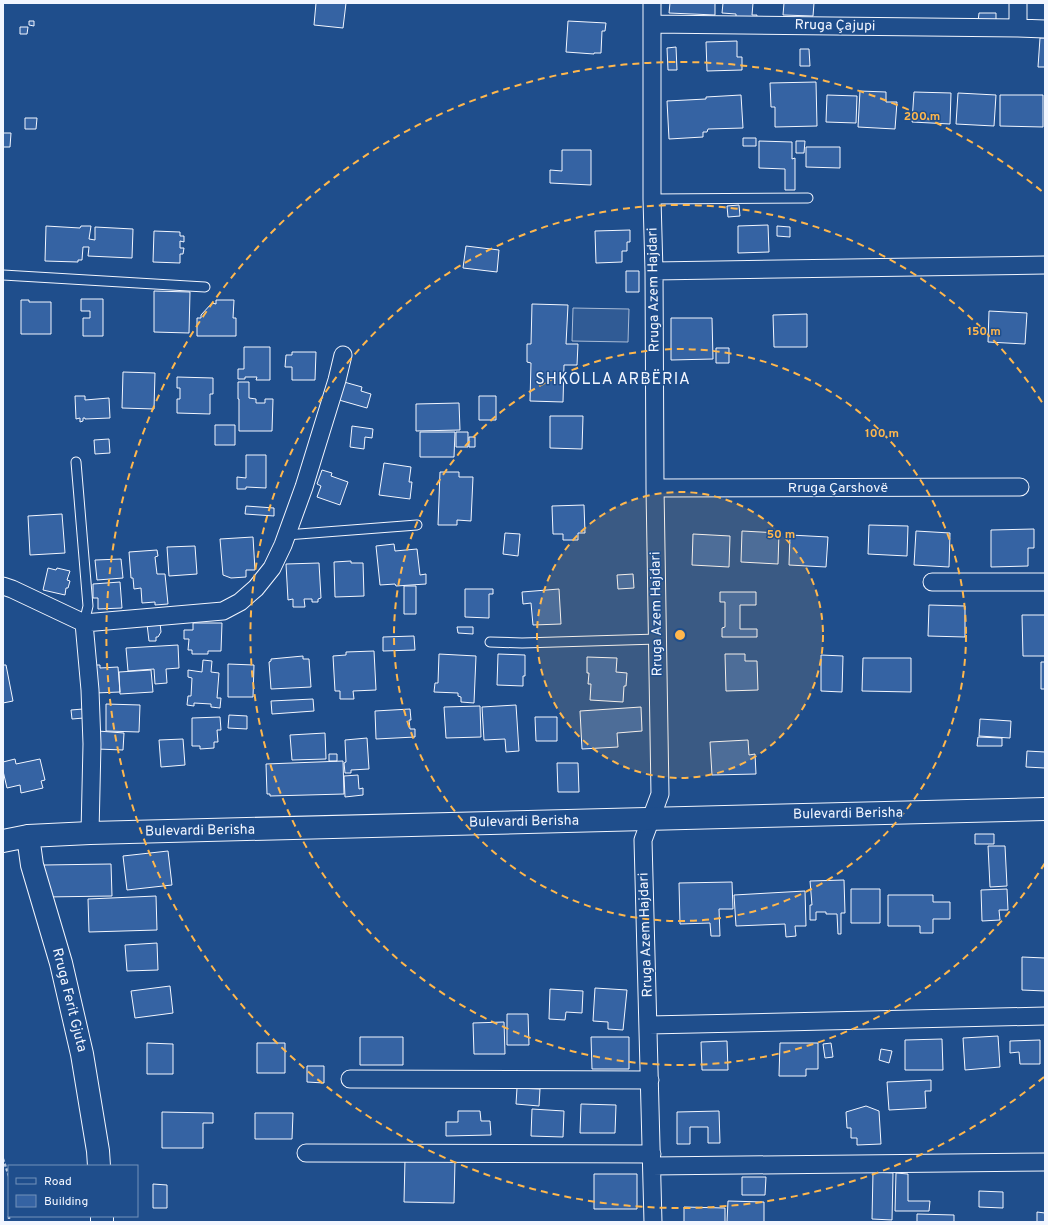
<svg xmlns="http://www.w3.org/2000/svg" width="1048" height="1225" font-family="Overpass,sans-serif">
<rect width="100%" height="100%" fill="#1f4e8c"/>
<!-- built -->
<path fill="#305b95" stroke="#a8bbd7" d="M 573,308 L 629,309 L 628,342 L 572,341 Z"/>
<!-- building -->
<path fill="#3563a3" stroke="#f2f6ff" d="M 316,3 L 346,3 L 343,28 L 314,25 Z
M 670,3 L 715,3 L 715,15 L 669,13 Z
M 723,3 L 753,3 L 752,15 L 757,15 L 756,22 L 736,20 L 736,14 L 722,13 Z
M 784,3 L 814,3 L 813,16 L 783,15 Z
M 979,13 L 996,13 L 996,21 L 978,22 Z
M 29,21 L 34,21 L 34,26 L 29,25 Z
M 568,21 L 606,23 L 605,31 L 602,31 L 601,53 L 594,53 L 594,54 L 566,52 Z
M 20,27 L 28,27 L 27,34 L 20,34 Z
M 1040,38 L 1045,38 L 1045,67 L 1038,67 Z
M 737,41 L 737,57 L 742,57 L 742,70 L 707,71 L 706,42 Z
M 676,47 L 677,70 L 668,70 L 667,48 Z
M 800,49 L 809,49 L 810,66 L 800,66 Z
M 816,82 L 817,126 L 775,127 L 775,107 L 771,107 L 770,83 Z
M 860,91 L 886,92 L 886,102 L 897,102 L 895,129 L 858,127 Z
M 914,92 L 951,93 L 950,124 L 912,122 Z
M 958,93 L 996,95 L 994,126 L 956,124 Z
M 741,95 L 743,128 L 708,129 L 707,132 L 703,132 L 703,137 L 669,139 L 667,101 L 706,99 L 706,97 Z
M 827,95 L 857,96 L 856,123 L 826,122 Z
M 1000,95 L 1043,95 L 1043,127 L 1000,126 Z
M 25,118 L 37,118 L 36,129 L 25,129 Z
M 3,133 L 11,133 L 10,147 L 3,147 Z
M 743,138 L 756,138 L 756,146 L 743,146 Z
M 759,141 L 792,142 L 792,159 L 795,158 L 795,190 L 785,190 L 785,169 L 759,168 Z
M 796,141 L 805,141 L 804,153 L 796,153 Z
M 806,147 L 840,147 L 840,168 L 806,167 Z
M 562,150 L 591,150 L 591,185 L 550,183 L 550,170 L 562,171 Z
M 739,205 L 740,216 L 728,217 L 727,206 Z
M 768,225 L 769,252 L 738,253 L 738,226 Z
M 46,226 L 80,228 L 81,226 L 91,226 L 89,239 L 95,240 L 95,227 L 133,229 L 132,258 L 88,256 L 89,247 L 83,247 L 82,260 L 78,260 L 78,262 L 45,261 Z
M 777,226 L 790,227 L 790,237 L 777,236 Z
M 630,230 L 630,242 L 627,242 L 627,251 L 622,251 L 622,262 L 596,263 L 595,231 Z
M 154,231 L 180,232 L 180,236 L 184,236 L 184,242 L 180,241 L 180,248 L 184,248 L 183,254 L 180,254 L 180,263 L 153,262 Z
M 466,246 L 499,250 L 497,272 L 463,268 Z
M 626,271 L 639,271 L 639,292 L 626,292 Z
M 154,291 L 190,292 L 189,333 L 154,332 Z
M 81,299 L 103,299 L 103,336 L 83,336 L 83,318 L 90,318 L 90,311 L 81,311 Z
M 21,300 L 29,300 L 29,302 L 51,302 L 51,334 L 21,334 Z
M 216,300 L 234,300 L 233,318 L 236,318 L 236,336 L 197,336 L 197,318 L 201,318 L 201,315 L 212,303 L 216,304 Z
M 532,304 L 568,305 L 566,344 L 578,344 L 577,365 L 564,365 L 563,402 L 530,401 L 531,363 L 527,362 L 527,344 L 531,344 Z
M 989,311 L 1027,313 L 1025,344 L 988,342 Z
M 807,314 L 807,347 L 774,347 L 773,315 Z
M 671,318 L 712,318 L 713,359 L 671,360 Z
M 244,347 L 270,347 L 270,380 L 256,380 L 257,377 L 245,377 L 245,379 L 238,379 L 238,369 L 244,369 Z
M 716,348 L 729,348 L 729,363 L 716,363 Z
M 292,352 L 316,352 L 315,380 L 292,380 L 292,367 L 285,367 L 286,355 L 292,355 Z
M 123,372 L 155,373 L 154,409 L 122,408 Z
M 177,377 L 213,378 L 213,394 L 210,394 L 210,414 L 177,413 L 177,399 L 180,399 L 180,388 L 177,388 Z
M 238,382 L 249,382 L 249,398 L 256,399 L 256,403 L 265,403 L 265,399 L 273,399 L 272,431 L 239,431 L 239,399 L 238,399 Z
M 344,382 L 362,387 L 361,391 L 371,394 L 367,408 L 339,400 Z
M 75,396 L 85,396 L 85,400 L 109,398 L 110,418 L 85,419 L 85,418 L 83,418 L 83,421 L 80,422 L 80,418 L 76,419 Z
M 479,396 L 496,396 L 496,420 L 479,420 Z
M 459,403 L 460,430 L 416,431 L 416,404 Z
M 550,416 L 583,416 L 582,449 L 550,448 Z
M 215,425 L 235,425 L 235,445 L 215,445 Z
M 352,426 L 373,429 L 372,438 L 365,437 L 364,449 L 350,447 Z
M 420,432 L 455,432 L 454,457 L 420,457 Z
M 456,432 L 468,432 L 468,447 L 456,447 Z
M 469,437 L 475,437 L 475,447 L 469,447 Z
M 109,439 L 110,453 L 95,454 L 94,440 Z
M 246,455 L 266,455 L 266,488 L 246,487 L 246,489 L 237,489 L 237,477 L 246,478 Z
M 384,463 L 411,467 L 409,482 L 412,482 L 410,499 L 379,495 Z
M 322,470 L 332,473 L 331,476 L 348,482 L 340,505 L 317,497 L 321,486 L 317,484 Z
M 440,472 L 459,472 L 459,477 L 473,477 L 471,521 L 457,520 L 457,525 L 438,525 Z
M 584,505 L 585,533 L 578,533 L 578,540 L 563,540 L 563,534 L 553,534 L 552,506 Z
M 246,506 L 274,508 L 274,516 L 245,514 Z
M 62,514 L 65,553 L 30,555 L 28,516 Z
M 869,525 L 908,526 L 907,556 L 868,554 Z
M 1034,529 L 1034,548 L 1028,548 L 1028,566 L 991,567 L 991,530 Z
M 742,531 L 779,533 L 778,564 L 741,562 Z
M 916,531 L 950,533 L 949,567 L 914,565 Z
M 505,533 L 520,534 L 518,556 L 503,554 Z
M 693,534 L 730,536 L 729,567 L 692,565 Z
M 790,535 L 828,537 L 826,567 L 789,565 Z
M 253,537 L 255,570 L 246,570 L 246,577 L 231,578 L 223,575 L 220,539 Z
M 394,544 L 395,551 L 417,549 L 420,575 L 426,574 L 426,584 L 396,586 L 395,584 L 380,585 L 376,546 Z
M 195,546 L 197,574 L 169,576 L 167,547 Z
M 157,550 L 158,556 L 155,557 L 157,574 L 165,574 L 168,604 L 155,605 L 155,602 L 142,603 L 141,588 L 134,589 L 133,578 L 131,578 L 129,552 Z
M 121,559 L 123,578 L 97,580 L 95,560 Z
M 351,561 L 351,563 L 363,563 L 364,596 L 335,597 L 334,562 Z
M 319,563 L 321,598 L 318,599 L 318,602 L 312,602 L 312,599 L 304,599 L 305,607 L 293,607 L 293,599 L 288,600 L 286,564 Z
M 48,568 L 56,570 L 57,568 L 70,571 L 67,580 L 70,581 L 68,588 L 66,588 L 65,595 L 43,590 Z
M 633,574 L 634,588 L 618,589 L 617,575 Z
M 120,582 L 122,608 L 98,609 L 98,598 L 93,598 L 93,584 Z
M 404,586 L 416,586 L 416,614 L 404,614 Z
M 465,589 L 493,589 L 493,594 L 489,594 L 489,618 L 465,617 Z
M 559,589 L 561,624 L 533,625 L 531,603 L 523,604 L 522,592 Z
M 720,592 L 756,592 L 756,605 L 740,605 L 740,629 L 757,629 L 757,637 L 722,637 L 722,628 L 725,627 L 725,602 L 720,602 Z
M 929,605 L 965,606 L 965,637 L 928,636 Z
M 1022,615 L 1045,615 L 1045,656 L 1023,656 Z
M 160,623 L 161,632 L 158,637 L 156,637 L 156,641 L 149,641 L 147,624 Z
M 193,623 L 222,623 L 221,651 L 208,651 L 208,654 L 192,654 L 192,650 L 188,650 L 189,639 L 184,639 L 184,630 L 193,630 Z
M 457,627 L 473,627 L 473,634 L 458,633 Z
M 414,636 L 415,650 L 383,651 L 383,637 Z
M 178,645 L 179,668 L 166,669 L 167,683 L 155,684 L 154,669 L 128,671 L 126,648 Z
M 374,651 L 376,690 L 353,691 L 354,699 L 340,699 L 340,691 L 335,691 L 333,656 L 346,655 L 346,652 Z
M 439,654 L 476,656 L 474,703 L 461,702 L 461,697 L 458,696 L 458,693 L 434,692 L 435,683 L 438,683 Z
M 498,654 L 525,655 L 525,676 L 523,676 L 523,686 L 497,685 Z
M 725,654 L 745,654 L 745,661 L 757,661 L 758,690 L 726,691 Z
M 821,655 L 843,656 L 842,692 L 821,691 Z
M 303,656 L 303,659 L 309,659 L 311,687 L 271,689 L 269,662 L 271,661 L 271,659 Z
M 587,657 L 617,658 L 616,672 L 627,673 L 626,686 L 624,686 L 623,702 L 590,700 L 591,684 L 588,684 L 589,673 L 587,673 Z
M 863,658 L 911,658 L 911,692 L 862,691 Z
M 203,660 L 212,661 L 211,672 L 219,673 L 217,698 L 221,698 L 220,708 L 211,707 L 211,704 L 194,703 L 194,706 L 187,705 L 188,696 L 191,696 L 192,678 L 188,677 L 188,670 L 202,672 Z
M 1041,662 L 1045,662 L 1045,689 L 1041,689 Z
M 228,664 L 254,665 L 253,697 L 228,697 Z
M 3,665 L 6,665 L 13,701 L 3,703 Z
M 93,665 L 100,665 L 100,668 L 118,667 L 120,692 L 95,693 Z
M 151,670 L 153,692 L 120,694 L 119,672 Z
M 313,699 L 314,711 L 272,714 L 271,701 Z
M 106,704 L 140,705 L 139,732 L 106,731 Z
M 516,705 L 519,751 L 506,752 L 505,739 L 484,740 L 482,707 Z
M 480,706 L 481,737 L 446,738 L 444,707 Z
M 641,707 L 642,731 L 617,733 L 618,747 L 582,749 L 580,711 Z
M 83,709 L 84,718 L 72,719 L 71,710 Z
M 410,709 L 411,720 L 409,720 L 410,729 L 415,729 L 415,737 L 376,739 L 375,711 Z
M 229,715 L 247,716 L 247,729 L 228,728 Z
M 220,717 L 221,730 L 217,730 L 218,742 L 214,742 L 214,748 L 200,749 L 200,746 L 192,746 L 192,718 Z
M 535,717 L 557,717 L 557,741 L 536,741 Z
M 980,719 L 1011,721 L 1010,738 L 979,736 Z
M 98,731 L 124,733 L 123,750 L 97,749 Z
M 325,733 L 326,759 L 292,760 L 290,735 Z
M 978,737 L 1002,738 L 1002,746 L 977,746 Z
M 367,738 L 369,769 L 351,770 L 351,773 L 345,773 L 344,763 L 346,762 L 345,740 Z
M 183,739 L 185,765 L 161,767 L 159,740 Z
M 748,740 L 749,755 L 755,754 L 756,774 L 712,775 L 710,742 Z
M 1027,751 L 1045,752 L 1045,768 L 1026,767 Z
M 329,754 L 337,754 L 337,761 L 329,761 Z
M 15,759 L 16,764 L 40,759 L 45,780 L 41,781 L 43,788 L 21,793 L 20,785 L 7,788 L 3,771 L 3,762 Z
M 343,761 L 344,794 L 270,796 L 270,794 L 267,794 L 266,764 Z
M 557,763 L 578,763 L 579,792 L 558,792 Z
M 358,775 L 359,789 L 363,788 L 363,795 L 345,797 L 344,776 Z
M 975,834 L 994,834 L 994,844 L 975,844 Z
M 988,846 L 1005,846 L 1007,886 L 990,887 Z
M 168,851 L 172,885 L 127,890 L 123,856 Z
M 111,864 L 112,896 L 45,897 L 44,865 Z
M 844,880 L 845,913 L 841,913 L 841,934 L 838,934 L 837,914 L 826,914 L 826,912 L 816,912 L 816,920 L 810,920 L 810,905 L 812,905 L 810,881 Z
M 732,882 L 733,909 L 719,909 L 720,936 L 711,936 L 710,923 L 680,924 L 679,883 Z
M 851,889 L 880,889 L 880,923 L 851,923 Z
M 1007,889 L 1008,910 L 999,910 L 1000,920 L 982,921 L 981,890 Z
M 805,891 L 806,926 L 795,926 L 796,936 L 786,937 L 785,924 L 736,926 L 734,895 Z
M 888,895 L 933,895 L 933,902 L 950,902 L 950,919 L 933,919 L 933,933 L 920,933 L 920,926 L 888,926 Z
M 156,896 L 157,930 L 89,932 L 88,899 Z
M 157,943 L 158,970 L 127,971 L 125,945 Z
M 1022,957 L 1045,958 L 1045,991 L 1022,990 Z
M 170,986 L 173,1013 L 135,1018 L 131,991 Z
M 595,988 L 627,990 L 623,1030 L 608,1029 L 608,1022 L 593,1021 Z
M 550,989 L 583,991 L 582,1013 L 566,1012 L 565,1020 L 549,1019 Z
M 507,1014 L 528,1014 L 529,1045 L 507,1045 Z
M 504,1022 L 505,1054 L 474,1054 L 473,1023 Z
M 998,1036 L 1000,1067 L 965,1070 L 963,1038 Z
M 360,1037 L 403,1037 L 403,1065 L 360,1065 Z
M 591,1037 L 629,1037 L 629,1069 L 592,1069 Z
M 942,1039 L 943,1070 L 905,1070 L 905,1040 Z
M 1040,1040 L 1040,1064 L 1020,1064 L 1019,1052 L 1010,1053 L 1010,1041 Z
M 727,1041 L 728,1070 L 702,1070 L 701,1042 Z
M 147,1043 L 173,1044 L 173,1074 L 147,1074 Z
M 257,1043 L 285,1043 L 285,1073 L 257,1073 Z
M 780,1043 L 818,1043 L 818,1069 L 806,1069 L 806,1076 L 779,1076 Z
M 831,1043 L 833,1057 L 825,1058 L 823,1044 Z
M 881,1049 L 892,1051 L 889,1063 L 879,1060 Z
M 307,1066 L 324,1066 L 324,1083 L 307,1082 Z
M 931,1080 L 931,1091 L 925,1091 L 926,1108 L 889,1110 L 887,1082 Z
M 517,1088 L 540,1089 L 539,1106 L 516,1104 Z
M 581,1104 L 616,1105 L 615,1133 L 580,1133 Z
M 866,1106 L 879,1111 L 881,1144 L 857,1145 L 857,1138 L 851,1138 L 851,1128 L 847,1128 L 846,1112 Z
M 532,1109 L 564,1111 L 563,1137 L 531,1136 Z
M 458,1111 L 480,1111 L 481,1121 L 490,1121 L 491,1135 L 446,1136 L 446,1122 L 458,1122 Z
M 719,1111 L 720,1143 L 708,1143 L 708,1127 L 690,1127 L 690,1144 L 677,1144 L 677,1112 Z
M 162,1112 L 213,1113 L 213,1123 L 203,1123 L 203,1148 L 162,1148 Z
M 255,1113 L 293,1113 L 292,1139 L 255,1139 Z
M 405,1159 L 455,1161 L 454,1203 L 404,1202 Z
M 873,1172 L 893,1173 L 892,1220 L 872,1219 Z
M 896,1173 L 908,1174 L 908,1201 L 930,1201 L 929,1211 L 895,1211 Z
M 594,1174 L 637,1174 L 637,1209 L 594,1209 Z
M 742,1177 L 766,1177 L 765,1195 L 742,1195 Z
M 153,1184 L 167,1185 L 167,1208 L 153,1208 Z
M 979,1191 L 1003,1192 L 1003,1208 L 979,1207 Z
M 728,1201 L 764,1202 L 764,1222 L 727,1222 Z
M 684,1207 L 725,1208 L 725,1222 L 684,1222 Z
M 1037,1212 L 1045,1213 L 1045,1222 L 1037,1222 Z
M 917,1214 L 954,1215 L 954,1222 L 917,1222 Z"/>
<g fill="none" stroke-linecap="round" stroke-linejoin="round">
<defs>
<path id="lane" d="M 652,199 L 808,198
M 3,275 L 205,287
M 76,462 L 88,606 L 84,623
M 286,535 L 417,525
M 490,642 L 522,643 L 658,639"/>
<path id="street" d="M 652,3 L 652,199 L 654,271 L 655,488 L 660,794 L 643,840 L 653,1222
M 1018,3 L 1018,28 L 1045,29
M 652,24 L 1018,28
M 654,271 L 1045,265
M 655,488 L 1020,487
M 932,582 L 1045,582
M 3,586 L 12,589 L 84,623 L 90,690 L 92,744 L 90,833
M 84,623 L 223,611 L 240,602 L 256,588 L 272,568 L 283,545 L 304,487 L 337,380 L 343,355
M 649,1025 L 1045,1016
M 350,1079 L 650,1080
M 306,1153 L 652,1154
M 652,1166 L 1045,1162"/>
<path id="secondary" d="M 28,836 L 32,865 L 61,963 L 82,1054 L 98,1151 L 99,1166
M 3,841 L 28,836 L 90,833 L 1045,809
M 102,1216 L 102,1222"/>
</defs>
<!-- lane casing -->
<use href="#lane" stroke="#f2f6ff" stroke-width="11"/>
<!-- street casing -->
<use href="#street" stroke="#f2f6ff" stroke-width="19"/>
<!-- secondary casing -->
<use href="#secondary" stroke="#f2f6ff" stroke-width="24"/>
<!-- path -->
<path stroke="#b3c4dc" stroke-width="2.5" stroke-dasharray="3 2" stroke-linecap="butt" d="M 3,1159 L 9,1176
M 9,1216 L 9,1222"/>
<!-- lane -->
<use href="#lane" stroke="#1f4e8c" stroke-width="9"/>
<!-- street -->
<use href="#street" stroke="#1f4e8c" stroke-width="17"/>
<!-- secondary -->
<use href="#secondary" stroke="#1f4e8c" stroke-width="22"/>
</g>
<!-- distance rings -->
<circle cx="680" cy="635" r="143" fill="#ffb74d" fill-opacity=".12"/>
<g fill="none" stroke="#ffb74d" stroke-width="2" stroke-dasharray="7 5">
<circle cx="680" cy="635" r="143"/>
<circle cx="680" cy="635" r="286"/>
<path d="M1045 863A430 430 0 1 1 1045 407"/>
<path d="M1044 1077A573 573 0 1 1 1044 193"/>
</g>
<g text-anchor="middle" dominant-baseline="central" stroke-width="3" stroke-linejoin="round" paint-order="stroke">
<!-- street labels -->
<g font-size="14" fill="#f2f6ff" stroke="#1f4e8c">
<text transform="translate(835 26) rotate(1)">Rruga Çajupi</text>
<text transform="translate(654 290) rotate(-91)">Rruga Azem Hajdari</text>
<text x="838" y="488">Rruga Çarshovë</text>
<text transform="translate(657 614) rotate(-91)">Rruga Azem Hajdari</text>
<text transform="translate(848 814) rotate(-1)">Bulevardi Berisha</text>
<text transform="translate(524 822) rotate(-1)">Bulevardi Berisha</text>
<text transform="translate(200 831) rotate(-1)">Bulevardi Berisha</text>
<text transform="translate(646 935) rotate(-92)">Rruga Azem Hajdari</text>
<text transform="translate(69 1000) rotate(76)">Rruga Ferit Gjuta</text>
</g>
<!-- quarter labels -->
<g font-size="16" letter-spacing="1" fill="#f2f6ff" stroke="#1f4e8c">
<text x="613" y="380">SHKOLLA ARBËRIA</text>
</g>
</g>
<circle cx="680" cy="635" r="6" fill="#ffb74d" stroke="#1f4e8c" stroke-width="2"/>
<g font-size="12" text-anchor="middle" font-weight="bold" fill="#ffb74d" stroke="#1f4e8c" stroke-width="3" stroke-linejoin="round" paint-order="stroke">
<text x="922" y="120">200 m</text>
<text x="984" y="335">150 m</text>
<text x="882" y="437">100 m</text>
<text x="781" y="538">50 m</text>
</g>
<!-- border -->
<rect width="1048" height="1225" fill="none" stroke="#f2f6ff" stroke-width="8"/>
<!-- legend -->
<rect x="8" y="1165" width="130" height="52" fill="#1f4e8c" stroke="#7391ba"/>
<rect x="16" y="1178" width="20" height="6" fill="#1f4e8c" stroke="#7391ba"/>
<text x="44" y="1185" font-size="12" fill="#f2f6ff">Road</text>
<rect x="16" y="1195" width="20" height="12" fill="#3563a3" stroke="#7391ba"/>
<text x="44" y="1205" font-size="12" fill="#f2f6ff">Building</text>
</svg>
